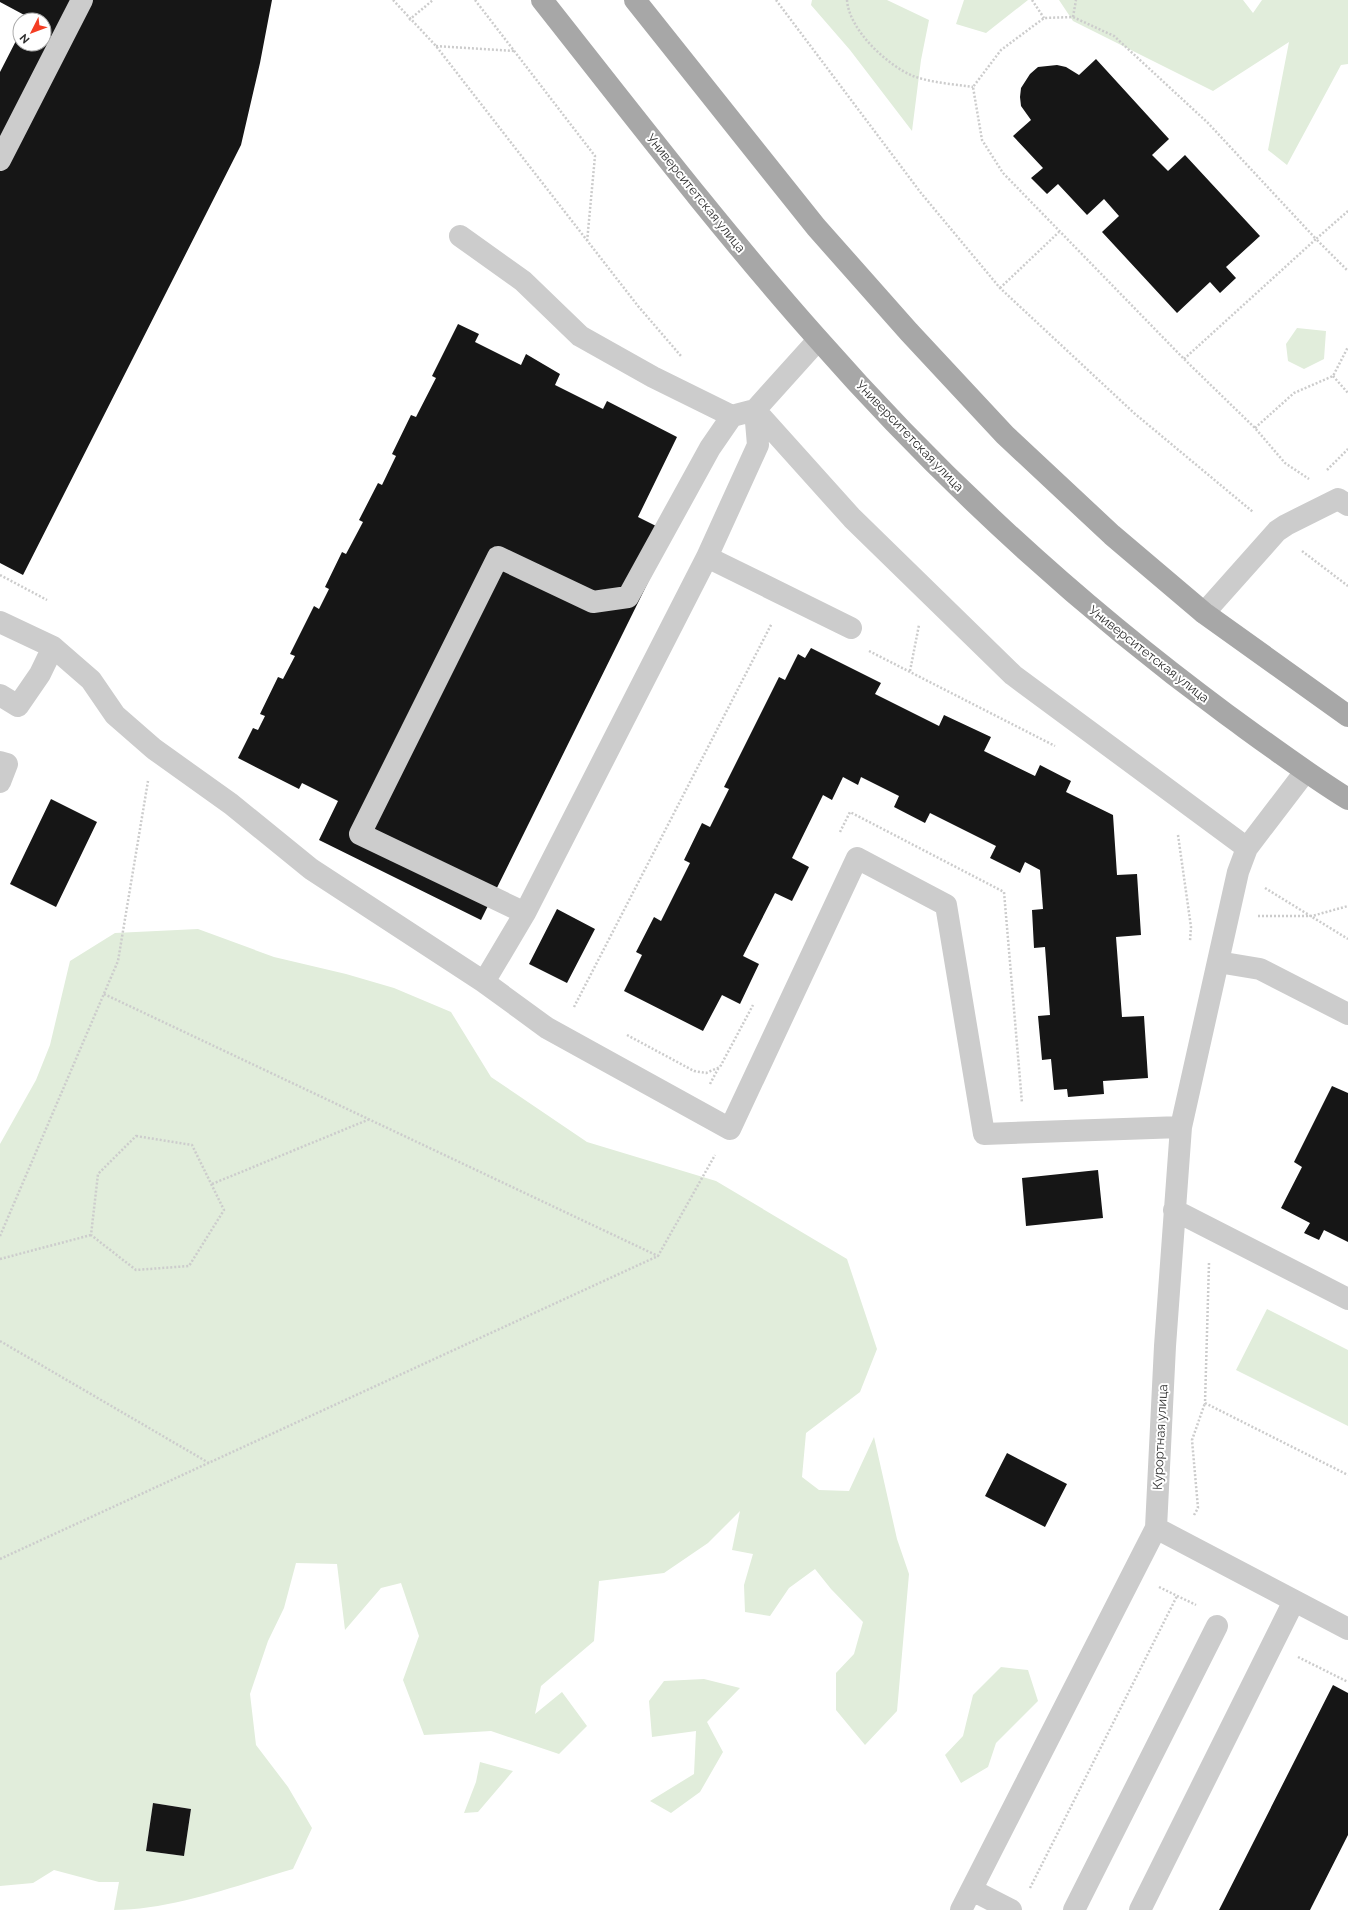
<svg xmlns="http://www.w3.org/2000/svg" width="1348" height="1910" font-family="Raleway,sans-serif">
<rect width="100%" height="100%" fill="#fff"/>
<!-- green -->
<path fill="#e1eddb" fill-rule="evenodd" d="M 812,0 L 887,0 L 929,20 L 921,60 L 912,131 L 850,50 L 811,5 Z
M 964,0 L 1028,0 L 986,33 L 956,24 Z
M 1059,0 L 1243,0 L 1253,13 L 1262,0 L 1348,0 L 1348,64 L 1341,65 L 1287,165 L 1268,150 L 1289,42 L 1213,91 L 1073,21 Z
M 1297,328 L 1326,331 L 1324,359 L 1304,369 L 1288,361 L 1286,344 Z
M 198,929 L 274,957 L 346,974 L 394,988 L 451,1012 L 491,1077 L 587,1142 L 716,1181 L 847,1259 L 877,1349 L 860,1392 L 806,1433 L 802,1477 L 819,1490 L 849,1491 L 874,1437 L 897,1539 L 909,1574 L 897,1711 L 865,1745 L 836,1710 L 836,1673 L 854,1654 L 863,1622 L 831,1589 L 815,1569 L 789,1588 L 770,1616 L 745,1612 L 744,1585 L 753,1554 L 732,1550 L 740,1511 L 708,1543 L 664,1573 L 599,1581 L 594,1641 L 541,1686 L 535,1714 L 562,1692 L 587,1726 L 559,1754 L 491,1731 L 424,1735 L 403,1680 L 419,1636 L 401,1583 L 381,1588 L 345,1630 L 337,1564 L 296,1563 L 284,1608 L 268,1641 L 250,1694 L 256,1745 L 288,1787 L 312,1828 L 293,1869 C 238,1885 172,1910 114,1910 L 119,1882 L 99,1882 L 54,1870 L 33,1883 L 0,1886 L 0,1144 L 36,1080 L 50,1045 L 70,961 L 115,933 ZM 153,1803 L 191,1809 L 184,1856 L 146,1851 Z
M 1267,1309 L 1348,1350 L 1348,1426 L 1236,1370 Z
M 1001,1667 L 1028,1670 L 1038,1701 L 996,1743 L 988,1767 L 961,1783 L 945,1755 L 963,1736 L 973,1695 Z
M 704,1679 L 740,1688 L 707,1722 L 723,1752 L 700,1792 L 671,1813 L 650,1801 L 694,1774 L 696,1731 L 652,1737 L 649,1701 L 664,1681 Z
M 480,1762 L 513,1771 L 478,1812 L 464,1813 L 476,1782 Z"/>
<!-- building -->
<path fill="#161616" d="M 0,0 L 272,0 L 260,63 L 241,145 L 23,575 L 0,563 L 0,72 L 20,33 L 20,44 L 44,44 L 44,20 L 27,20 L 28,17 L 0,2 Z
M 1096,59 L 1169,139 L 1152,155 L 1168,171 L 1185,155 L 1260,236 L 1226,267 L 1236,278 L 1220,293 L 1210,282 L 1177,313 L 1102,232 L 1119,216 L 1104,199 L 1087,215 L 1058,184 L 1047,194 L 1031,178 L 1043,168 L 1013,136 L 1031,120 L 1021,106 L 1020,97 L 1021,88 L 1030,74 L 1038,67 L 1057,65 L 1066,67 L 1079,75 Z
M 458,324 L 479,334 L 475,342 L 521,365 L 526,354 L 560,374 L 555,385 L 603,409 L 607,401 L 677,437 L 638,517 L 672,534 L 481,920 L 319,840 L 338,801 L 302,783 L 299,789 L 238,758 L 253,728 L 258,730 L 265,716 L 260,714 L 278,677 L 283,679 L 295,656 L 290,654 L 314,606 L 319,609 L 329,589 L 325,587 L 342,552 L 346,554 L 363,522 L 359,520 L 378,483 L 382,485 L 396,456 L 392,454 L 411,415 L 416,417 L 418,413 L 436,378 L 432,376 Z
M 811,648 L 881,683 L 875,694 L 939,726 L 944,715 L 991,737 L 984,751 L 1035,776 L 1040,765 L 1071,781 L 1066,792 L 1113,815 L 1117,875 L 1137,874 L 1141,935 L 1116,937 L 1122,1017 L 1144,1016 L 1148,1078 L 1103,1081 L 1104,1094 L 1068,1097 L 1067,1089 L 1054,1090 L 1051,1059 L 1042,1060 L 1038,1016 L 1050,1015 L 1045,947 L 1034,948 L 1032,910 L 1043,909 L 1040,870 L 1025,862 L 1020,873 L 990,858 L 996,846 L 930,813 L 925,823 L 894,807 L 899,796 L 861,777 L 858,785 L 843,777 L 832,800 L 823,795 L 792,858 L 809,867 L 792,901 L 775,893 L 743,956 L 759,964 L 740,1004 L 722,995 L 703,1031 L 624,991 L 642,955 L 636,952 L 654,917 L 661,921 L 690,863 L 684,860 L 702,823 L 710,827 L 729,789 L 724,787 L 779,677 L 785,680 L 798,654 L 805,658 Z
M 51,799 L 97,822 L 56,907 L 10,884 Z
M 557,909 L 595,929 L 567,983 L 529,964 Z
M 1332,1086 L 1348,1093 L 1348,1242 L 1324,1230 L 1319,1240 L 1304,1233 L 1310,1223 L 1281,1208 L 1302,1167 L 1294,1162 Z
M 1098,1170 L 1103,1218 L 1026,1226 L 1022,1178 Z
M 1007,1453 L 1067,1484 L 1045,1527 L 985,1496 Z
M 1333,1685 L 1348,1693 L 1348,1835 L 1310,1910 L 1219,1910 Z
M 153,1803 L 191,1809 L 184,1856 L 146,1851 Z"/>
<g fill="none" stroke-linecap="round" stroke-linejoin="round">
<!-- path -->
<path stroke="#ccc" stroke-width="2.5" stroke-dasharray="2 2" stroke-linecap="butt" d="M 393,0 L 436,46 L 638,306 L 681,356
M 475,0 L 595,156 L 587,242
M 776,0 L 921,193 L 1000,288 L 1134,413 L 1253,512
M 847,0 C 849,30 887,65 913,76 C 932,83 954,84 973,87
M 1032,0 L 1044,18
M 1073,17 L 1076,0
M 409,20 L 433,0
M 436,46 L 515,51
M 1348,211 L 1316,239 L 1348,271
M 1000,288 L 1059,232
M 1184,359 L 1316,239 L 1208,123 L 1114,36 L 1073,17 L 1044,18 L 1001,50 L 973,87 L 982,140 L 1003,173 L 1184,359 L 1255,428 L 1285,463 L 1309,479
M 1333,376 L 1348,393
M 1255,428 L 1294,393 L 1333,376 L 1348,347
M 1327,470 L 1348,449
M 1302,551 L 1348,586
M 0,575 L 47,600
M 869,651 L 1055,746
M 910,671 L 919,625
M 840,832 L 850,812 L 1004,892 L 1022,1103
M 1178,835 L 1191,927 L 1190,941
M 1265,888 L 1348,939
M 1258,916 L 1312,916 L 1348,906
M 104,994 L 658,1256
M 574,1007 L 772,623
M 627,1035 L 694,1071 L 706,1073 L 720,1067 L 753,1005
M 710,1084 L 719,1067
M 136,1136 L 192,1145 L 224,1210 L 189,1266 L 136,1270 L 91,1235 L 98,1174 Z
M 212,1184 L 370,1119
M 0,1236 L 118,961 L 148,781
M 0,1259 L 91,1235
M 1209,1263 L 1205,1403 L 1348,1475
M 0,1341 L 209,1463
M 1194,1515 L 1198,1508 L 1192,1440 L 1205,1403
M 0,1559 L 658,1256 L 715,1155
M 1159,1587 L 1196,1605
M 1298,1657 L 1348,1682
M 1030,1888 L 1177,1596"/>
<!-- minor -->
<path stroke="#ccc" stroke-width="22" d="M 0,160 L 82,0
M 460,236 L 523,281 L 580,336 L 653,377 L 732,416 L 755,410 L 818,340
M 755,410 L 852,518 L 1013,675 L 1247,848
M 707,557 L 851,628
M 1204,613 L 1277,531 L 1286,525 L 1338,499 L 1348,505
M 0,622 L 53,647 L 91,680 L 115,715 L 154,749 L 231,804 L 311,869 L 484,982 L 547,1028 L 730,1129 L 857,858 L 946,905 L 984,1134 L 1181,1127
M 0,695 L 18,706 L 40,674 L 53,647
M 0,762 L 7,764 L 0,782
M 525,913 L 360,834 L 498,557 L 593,602 L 628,597 L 710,448 L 732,416
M 1218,962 L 1260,969 L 1348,1014
M 484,982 L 525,913 L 707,557 L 758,445 L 755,410
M 1174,1210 L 1348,1299
M 1156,1528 L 1348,1629
M 972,1890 L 1011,1910
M 961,1910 L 1156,1528 L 1165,1346 L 1181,1127 L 1238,872 L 1247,848 L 1305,772
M 1074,1910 L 1217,1626
M 1140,1910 L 1294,1601"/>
<!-- major -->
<path stroke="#a7a7a7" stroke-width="22" d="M 542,0 C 632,114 721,230 817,338 C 939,477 1077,604 1226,714 C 1266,743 1306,773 1348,799
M 635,0 L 816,227 L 909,332 L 1005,435 L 1112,535 L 1204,613 L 1348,716"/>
</g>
<g text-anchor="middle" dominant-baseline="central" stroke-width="4" stroke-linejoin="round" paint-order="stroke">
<!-- street labels -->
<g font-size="13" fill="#2f2f2f" stroke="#fff">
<text transform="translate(696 193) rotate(51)">Университетская улица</text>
<text transform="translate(910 436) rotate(46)">Университетская улица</text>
<text transform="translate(1149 654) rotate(38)">Университетская улица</text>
<text transform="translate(1160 1437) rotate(-87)">Курортная улица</text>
</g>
</g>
<!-- north arrow -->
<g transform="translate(32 32) rotate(228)"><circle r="19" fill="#ffffff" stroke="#acacac"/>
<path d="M0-3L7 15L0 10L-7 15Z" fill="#f43d23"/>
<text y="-6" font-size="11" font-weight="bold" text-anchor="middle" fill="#2f2f2f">N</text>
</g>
</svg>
